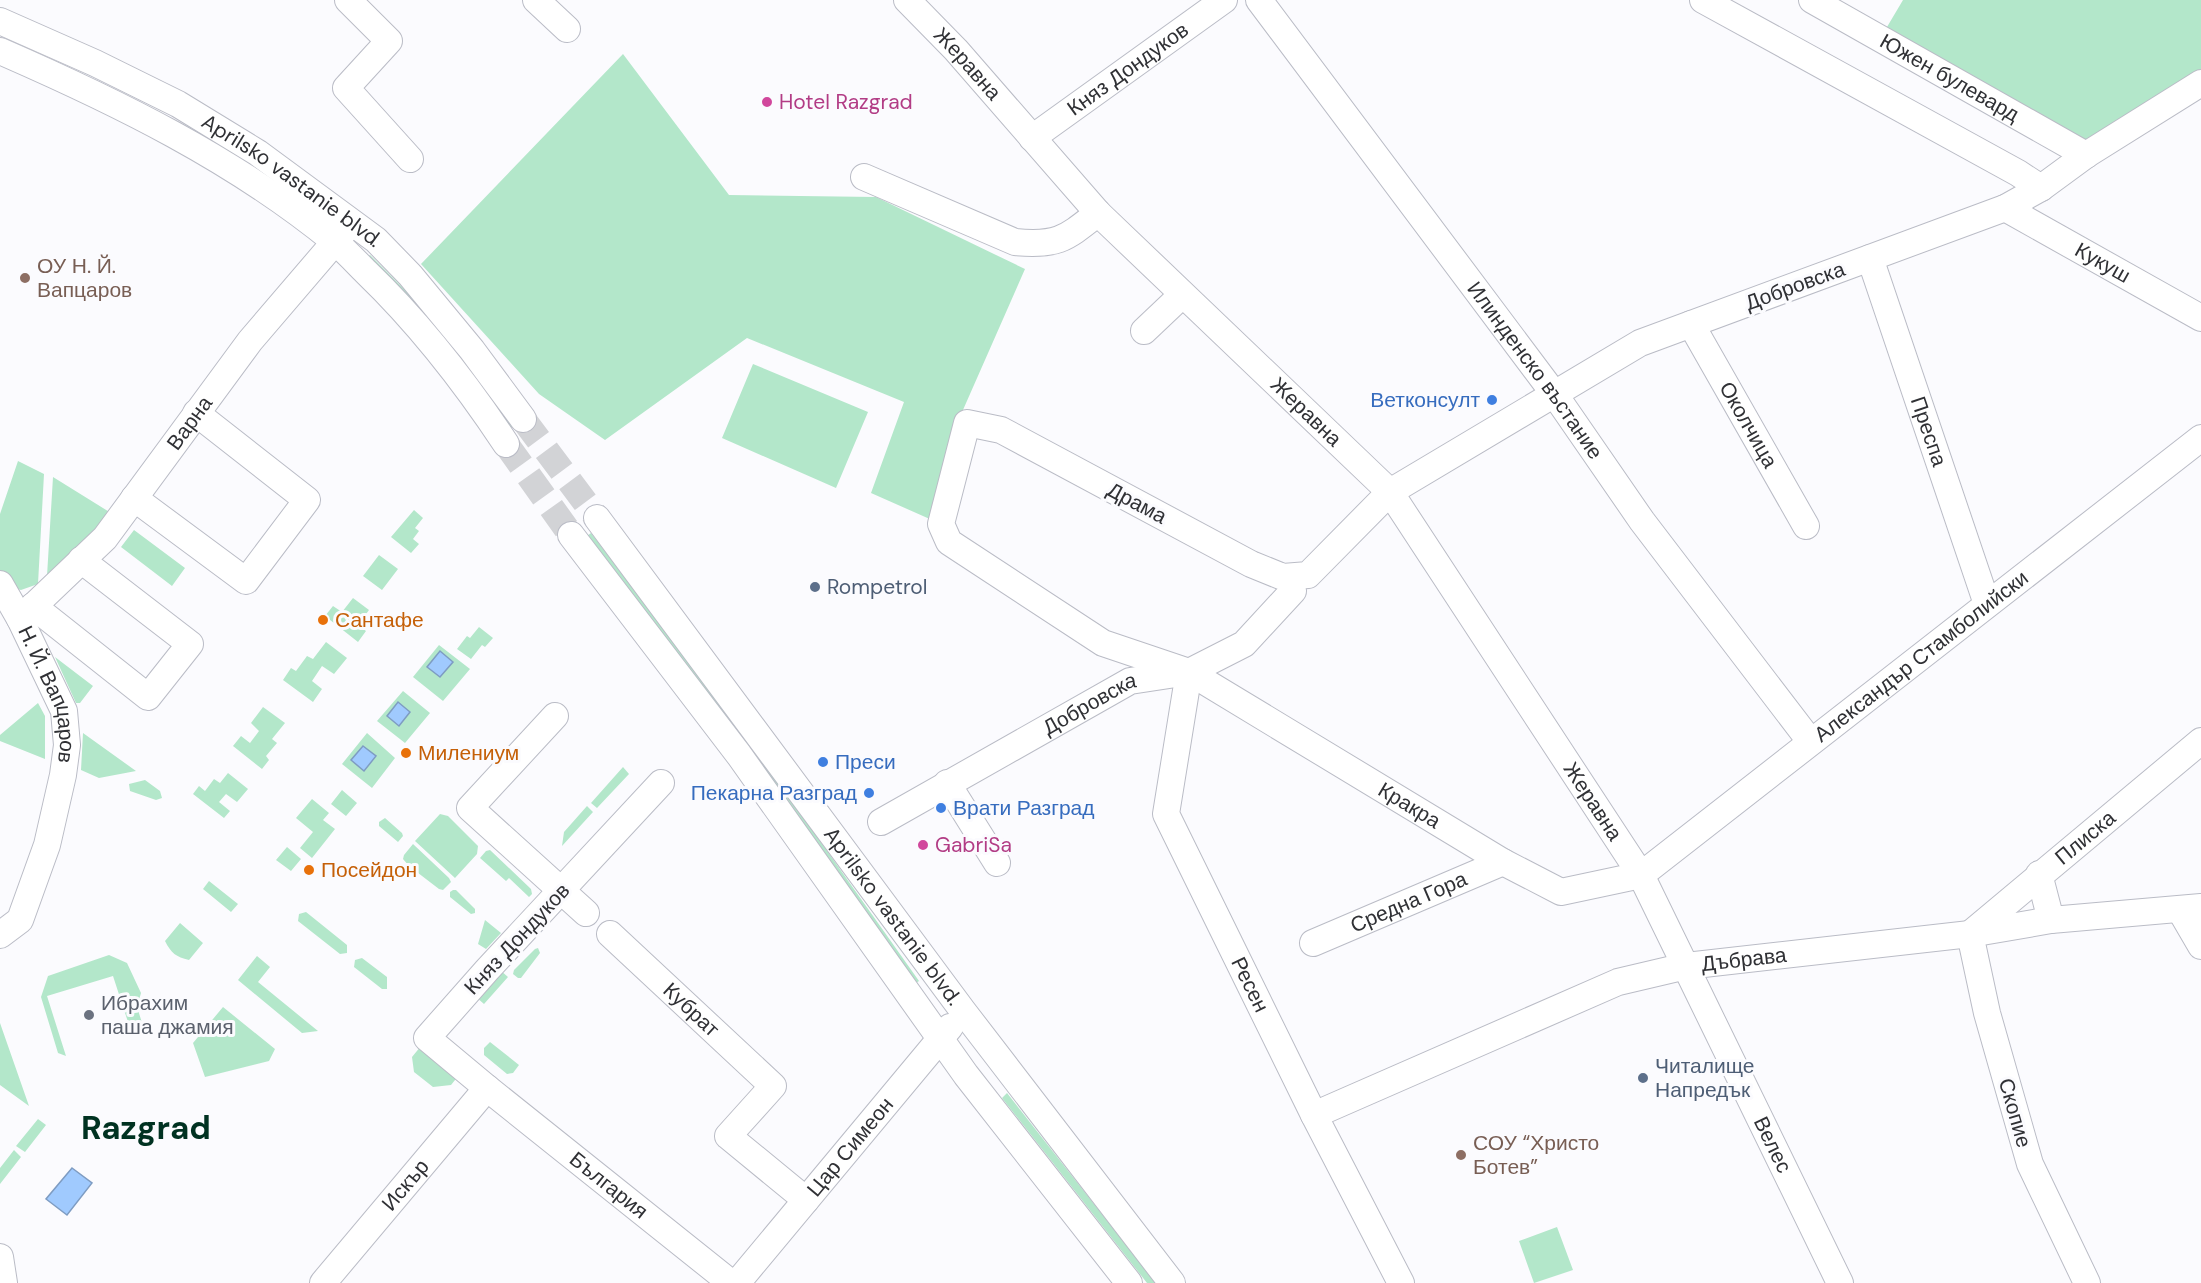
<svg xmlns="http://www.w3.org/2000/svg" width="2201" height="1283" font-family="'DM Sans',sans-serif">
<rect width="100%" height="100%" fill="#fbfbfe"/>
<!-- green -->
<path fill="#b3e7ca" d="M 1903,0 L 2201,0 L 2201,69 L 2084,141 L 1887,27 Z
M 623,54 L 729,195 L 876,197 L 1025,269 L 959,419 L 932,520 L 871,493 L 904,402 L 747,338 L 605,440 L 539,394 L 421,264 Z
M 370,255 L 423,308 L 515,422 L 509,431 L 363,260 Z
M 753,364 L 868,412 L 836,488 L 722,438 Z
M 18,461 L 44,474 L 38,584 L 21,590 L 5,586 L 0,577 L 0,514 Z
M 53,477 L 111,513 L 94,533 L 47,576 Z
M 414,510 L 423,518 L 415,528 L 419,531 L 413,539 L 419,544 L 411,553 L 391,537 Z
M 134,530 L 185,568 L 172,586 L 121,547 Z
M 591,533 L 750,742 L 919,981 L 916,983 L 587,536 Z
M 379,555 L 398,569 L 382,590 L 363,576 Z
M 353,598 L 369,610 L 358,625 L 366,631 L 358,642 L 325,616 L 333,606 L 342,612 Z
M 479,627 L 493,638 L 485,647 L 482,645 L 471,659 L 457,649 L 467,636 L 470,638 Z
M 326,642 L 347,658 L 334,674 L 322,666 L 312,681 L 322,689 L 313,702 L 283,680 L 291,668 L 296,671 L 307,656 L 313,659 Z
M 439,645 L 470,669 L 443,701 L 413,677 Z
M 55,657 L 93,686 L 80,703 L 76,703 Z
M 403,691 L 430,713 L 405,743 L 377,721 Z
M 38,703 L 45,716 L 45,759 L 0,741 L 0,735 Z
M 263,707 L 285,723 L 272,739 L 277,743 L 266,756 L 269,760 L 262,769 L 233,746 L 241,736 L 250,743 L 259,731 L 251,723 Z
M 83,733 L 136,771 L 99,778 L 81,770 Z
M 367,733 L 395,758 L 372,788 L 342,764 Z
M 623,767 L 629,774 L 597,808 L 591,803 Z
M 228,773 L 248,789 L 237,802 L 226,794 L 219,802 L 230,811 L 224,818 L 193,794 L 199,786 L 205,791 L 214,779 L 220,783 Z
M 145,780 L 160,791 L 162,798 L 156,800 L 130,791 L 129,784 Z
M 342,790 L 357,803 L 346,816 L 331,804 Z
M 312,799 L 329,813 L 323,820 L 335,829 L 312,858 L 300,848 L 313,832 L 296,818 Z
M 587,806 L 593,812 L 562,846 L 564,832 Z
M 440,814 L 448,816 L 478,846 L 477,854 L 455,878 L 415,841 Z
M 385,818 L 402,833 L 403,836 L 398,842 L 379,826 L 379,822 Z
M 413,844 L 449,878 L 451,882 L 443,890 L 439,889 L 409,866 L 403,859 L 404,855 Z
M 287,847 L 301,859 L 291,871 L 276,860 Z
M 490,850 L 531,889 L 532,894 L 529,897 L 509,878 L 506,881 L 480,858 L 486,851 Z
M 209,881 L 238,904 L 231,912 L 203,889 Z
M 453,890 L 456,890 L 475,909 L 475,913 L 471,914 L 450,897 L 450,892 Z
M 306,912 L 347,945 L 347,953 L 340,954 L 298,921 L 299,914 Z
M 485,920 L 501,933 L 486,949 L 478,944 Z
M 180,923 L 203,943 L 189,960 C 176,957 171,953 165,941 Z
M 538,948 L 540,953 L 521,978 L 518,978 L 513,974 L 514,970 L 535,949 Z
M 109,955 L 127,963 L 141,993 L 137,1007 L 144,1029 L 137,1031 L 128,1022 L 113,976 L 47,996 L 66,1056 L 58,1053 L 41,997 L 48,976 Z
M 257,956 L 270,967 L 258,982 L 318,1031 L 302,1033 L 238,980 Z
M 362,958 L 387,977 L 387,989 L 382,989 L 354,967 L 355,960 Z
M 500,970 L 508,977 L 484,1004 L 476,997 Z
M 223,1007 L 275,1049 L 269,1061 L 205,1077 L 193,1043 Z
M 0,1023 L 29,1106 L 0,1085 Z
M 490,1042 L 519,1065 L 513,1073 L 507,1074 L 484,1055 L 484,1048 Z
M 421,1046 L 459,1075 L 451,1085 L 433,1087 L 414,1072 L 412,1057 Z
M 1007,1093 L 1156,1283 L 1147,1283 L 1002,1098 Z
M 38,1119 L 46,1125 L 25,1152 L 16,1146 Z
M 14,1150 L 21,1157 L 0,1184 L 0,1168 Z
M 1557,1227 L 1573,1270 L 1534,1283 L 1519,1241 Z"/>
<!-- water -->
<path fill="#a0cafe" stroke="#7e9cc2" stroke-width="1.5" d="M 440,651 L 453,662 L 440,677 L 427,667 Z
M 398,702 L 410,712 L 399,726 L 387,716 Z
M 363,746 L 376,756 L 364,771 L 351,760 Z
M 72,1168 L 92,1183 L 67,1215 L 46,1199 Z"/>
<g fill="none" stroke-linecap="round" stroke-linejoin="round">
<!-- minor-tunnel -->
<path stroke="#d2d3d6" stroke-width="26" stroke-dasharray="26 13" stroke-linecap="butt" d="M 523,419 L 597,518
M 506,444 L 571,535"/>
<defs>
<g id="minor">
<path d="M 348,0 L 389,41 L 346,88 L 410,159"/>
<path d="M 536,0 L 567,29"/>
<path id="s1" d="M 907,0 L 956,50 L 1098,213 L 1390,492 L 1641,875 L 1840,1283"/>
<path id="s2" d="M 1259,0 L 1555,395 L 1642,521 L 1810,741"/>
<path d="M 1703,0 L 2018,173 L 2041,188"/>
<path id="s3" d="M 1812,0 L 2086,155"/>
<path id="s4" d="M 0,21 L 95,63 L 178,104 L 258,153 L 376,240 L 410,275 L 472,350 L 523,419"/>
<path d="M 0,51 C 117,102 234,159 334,241 C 345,250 356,262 366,272 C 420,324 465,382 506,444"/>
<path id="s5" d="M 2201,83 L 2086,155 L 2041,188 L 2005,208 L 1640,343 L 1390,492 L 1308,575 L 1283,577 L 1251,564 L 1001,430 L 967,423 L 941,524 L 949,542 L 1103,643 L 1189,672 L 1503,862 L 1561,892 L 1641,875 L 2201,438"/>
<path id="s6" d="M 1032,138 L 1224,0"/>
<path d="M 864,177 L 1015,242 C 1058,246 1065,239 1098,213"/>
<path id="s7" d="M 2005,208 L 2201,318"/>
<path id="s8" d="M 1870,258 L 1987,604"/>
<path id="s9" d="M 1691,324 L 1806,526"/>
<path d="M 1144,331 L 1182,295"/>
<path d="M 134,498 L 246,581 L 307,500 L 196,413"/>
<path id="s10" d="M 597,518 L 963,1011 L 1172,1283"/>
<path d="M 571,535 L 739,755 L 966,1075 L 1129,1283"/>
<path id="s11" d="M 0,584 L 20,619 L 64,711 L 67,745 L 63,775 L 47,845 L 20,920 L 0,935"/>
<path d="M 33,606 L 148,697 L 190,644 L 81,560"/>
<path id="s12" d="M 20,619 L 105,538 L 250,341 L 345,230"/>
<path id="s13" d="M 1189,672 L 1166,814 L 1314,1115 L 1401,1283"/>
<path d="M 555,716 L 470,808 L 586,913"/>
<path id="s14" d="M 661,783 L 487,970 L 427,1038 L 487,1088 L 731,1283"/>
<path d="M 947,783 L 997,863"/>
<path id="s15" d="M 881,822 L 1130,681 L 1189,672 L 1244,644 L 1293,591"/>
<path d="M 2039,874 L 2051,920"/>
<path d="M 2180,910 L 2201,946"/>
<path id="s16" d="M 610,934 L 773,1086 L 728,1136 L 806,1200"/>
<path id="s17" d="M 1313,943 L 1503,862"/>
<path id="s18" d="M 1314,1115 L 1618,982 L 1686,966 L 1970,934 L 2051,920 L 2201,907"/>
<path d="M 0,1257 L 4,1283"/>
<path id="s19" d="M 323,1283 L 487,1088"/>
<path id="s20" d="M 737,1283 L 950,1027"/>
<path id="s21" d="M 2087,1283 L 2030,1164 L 1987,1013 L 1970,934 L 2201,741"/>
</g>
</defs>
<!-- minor casing -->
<use href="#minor" stroke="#babcc6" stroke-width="28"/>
<!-- minor -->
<use href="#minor" stroke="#fff" stroke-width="26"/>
</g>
<!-- markers -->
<g fill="#d1479c" stroke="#fbfbfe" stroke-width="2">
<circle cx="767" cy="102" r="6"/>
<circle cx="923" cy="845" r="6"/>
</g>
<g fill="#8d6e63" stroke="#fbfbfe" stroke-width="2">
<circle cx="25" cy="278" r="6"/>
<circle cx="1461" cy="1155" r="6"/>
</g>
<g fill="#3f7fe0" stroke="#fbfbfe" stroke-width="2">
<circle cx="1492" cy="400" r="6"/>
<circle cx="823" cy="762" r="6"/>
<circle cx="869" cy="793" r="6"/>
<circle cx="941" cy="808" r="6"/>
</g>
<g fill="#5c6f8a" stroke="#fbfbfe" stroke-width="2">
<circle cx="815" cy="587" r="6"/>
<circle cx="1643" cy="1078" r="6"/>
</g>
<g fill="#e8710a" stroke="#fbfbfe" stroke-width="2">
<circle cx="323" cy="620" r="6"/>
<circle cx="406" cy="753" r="6"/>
<circle cx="309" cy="870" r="6"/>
</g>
<circle fill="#6b7280" stroke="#fbfbfe" stroke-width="2" cx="89" cy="1015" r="6"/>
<g text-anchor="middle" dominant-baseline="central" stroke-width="6" stroke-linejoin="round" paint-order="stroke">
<!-- street labels -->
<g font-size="21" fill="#303135" stroke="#fbfbfe">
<text stroke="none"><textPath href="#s1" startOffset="88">Жеравна</textPath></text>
<text stroke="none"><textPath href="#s6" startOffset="118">Княз Дондуков</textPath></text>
<text stroke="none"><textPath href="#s3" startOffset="158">Южен булевард</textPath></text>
<text stroke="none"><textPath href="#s4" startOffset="334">Aprilsko vastanie blvd.</textPath></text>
<text stroke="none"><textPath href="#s7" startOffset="112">Кукуш</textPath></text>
<text transform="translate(1795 286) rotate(-20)">Добровска</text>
<text stroke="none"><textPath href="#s2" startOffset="462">Илинденско въстание</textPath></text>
<text stroke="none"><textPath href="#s1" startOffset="574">Жеравна</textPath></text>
<text stroke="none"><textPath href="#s12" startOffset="260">Варна</textPath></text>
<text stroke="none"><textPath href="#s9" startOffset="116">Околчица</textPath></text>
<text stroke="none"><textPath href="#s8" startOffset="183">Преспа</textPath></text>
<text transform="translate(1137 503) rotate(28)">Драма</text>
<text stroke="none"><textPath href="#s5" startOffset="2676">Александър Стамболийски</textPath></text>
<text stroke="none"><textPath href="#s11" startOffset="122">Н. Й. Вапцаров</textPath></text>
<text stroke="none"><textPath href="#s15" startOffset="240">Добровска</textPath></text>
<text stroke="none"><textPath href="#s1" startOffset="1060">Жеравна</textPath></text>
<text stroke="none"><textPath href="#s5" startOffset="2064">Кракра</textPath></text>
<text stroke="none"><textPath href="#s21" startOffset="520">Плиска</textPath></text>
<text stroke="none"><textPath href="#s17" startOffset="104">Средна Гора</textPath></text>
<text stroke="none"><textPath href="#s10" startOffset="496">Aprilsko vastanie blvd.</textPath></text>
<text transform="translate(517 939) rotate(-47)">Княз Дондуков</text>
<text stroke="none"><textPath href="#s18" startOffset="460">Дъбрава</textPath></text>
<text stroke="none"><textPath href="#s13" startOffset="334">Ресен</textPath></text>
<text stroke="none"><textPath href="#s16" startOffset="111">Кубрат</textPath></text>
<text transform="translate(2015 1113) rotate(74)">Скопие</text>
<text stroke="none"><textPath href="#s1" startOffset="1448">Велес</textPath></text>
<text stroke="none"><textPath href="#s20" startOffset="177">Цар Симеон</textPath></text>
<text stroke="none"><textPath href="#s19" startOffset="128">Искър</textPath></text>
<text stroke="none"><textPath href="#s14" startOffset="580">България</textPath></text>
</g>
<!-- hotel labels -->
<g font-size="21" fill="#b23c85" stroke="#fbfbfe" text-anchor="start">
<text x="779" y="102">Hotel Razgrad</text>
<text x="935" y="845">GabriSa</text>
</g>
<!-- education labels -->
<g font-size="21" fill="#785e54" stroke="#fbfbfe" text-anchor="start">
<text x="37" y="266">ОУ Н. Й.<tspan x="37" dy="24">Вапцаров</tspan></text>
<text x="1473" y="1143">СОУ “Христо<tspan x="1473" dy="24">Ботев”</tspan></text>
</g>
<!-- shop labels -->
<g font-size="21" fill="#366cbe" stroke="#fbfbfe" text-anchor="end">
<text x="1480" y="400">Ветконсулт</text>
<text x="835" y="762" text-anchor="start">Преси</text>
<text x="857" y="793">Пекарна Разград</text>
<text x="953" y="808" text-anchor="start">Врати Разград</text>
</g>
<!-- service labels -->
<g font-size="21" fill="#4e5e75" stroke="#fbfbfe" text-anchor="start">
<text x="827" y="587">Rompetrol</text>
<text x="1655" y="1066">Читалище<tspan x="1655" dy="24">Напредък</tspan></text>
</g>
<!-- food labels -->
<g font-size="21" fill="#c56008" stroke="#fbfbfe" text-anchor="start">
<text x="335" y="620">Сантафе</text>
<text x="418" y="753">Милениум</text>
<text x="321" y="870">Посейдон</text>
</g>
<!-- worship labels -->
<g font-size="21" fill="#5b616d" stroke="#fbfbfe" text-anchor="start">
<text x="101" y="1003">Ибрахим<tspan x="101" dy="24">паша джамия</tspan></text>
</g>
<!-- town labels -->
<g font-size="33" font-weight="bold" fill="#003221" stroke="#fbfbfe">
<text x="146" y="1127">Razgrad</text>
</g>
</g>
</svg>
